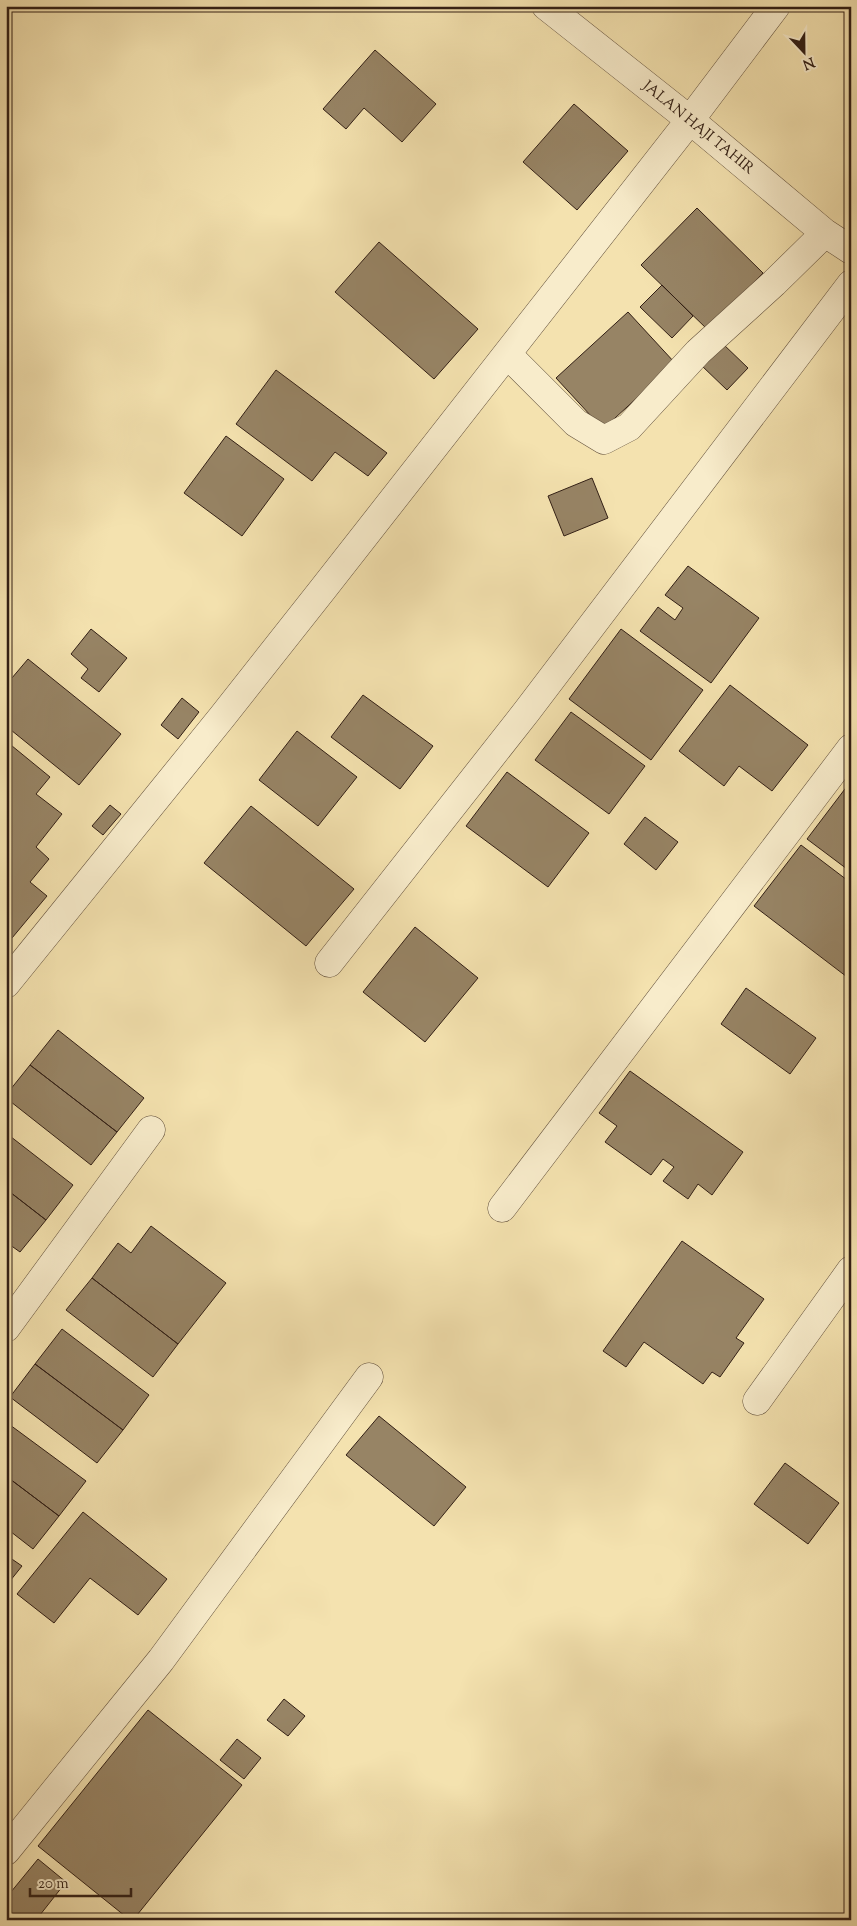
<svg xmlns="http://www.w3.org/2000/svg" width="857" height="1926" font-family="'Sorts Mill Goudy',serif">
<rect width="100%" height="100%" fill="#f4e2af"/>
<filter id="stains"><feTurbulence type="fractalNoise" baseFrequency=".004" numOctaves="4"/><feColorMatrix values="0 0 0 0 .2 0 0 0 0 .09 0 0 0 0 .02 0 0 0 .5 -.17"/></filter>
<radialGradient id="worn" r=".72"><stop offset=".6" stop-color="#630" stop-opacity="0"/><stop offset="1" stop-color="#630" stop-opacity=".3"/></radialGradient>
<!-- building -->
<path fill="#978465" stroke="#321f15" d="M 375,50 L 436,104 L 402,142 L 364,108 L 346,129 L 323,109 Z
M 574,104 L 628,151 L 577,210 L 523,162 Z
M 697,208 L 763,273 L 708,330 L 641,265 Z
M 379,242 L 478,329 L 434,379 L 335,292 Z
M 662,285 L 693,316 L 672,338 L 640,307 Z
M 628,312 L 675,363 L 603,429 L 556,378 Z
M 722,343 L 748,368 L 727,390 L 701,365 Z
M 276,370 L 387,453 L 368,476 L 335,452 L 312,481 L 236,424 Z
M 226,436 L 284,479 L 242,536 L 184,493 Z
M 592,478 L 608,518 L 564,536 L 548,496 Z
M 688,566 L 759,618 L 711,683 L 640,631 L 658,607 L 675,620 L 683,608 L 665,595 Z
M 91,629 L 127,658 L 99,692 L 81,678 L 88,669 L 71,654 Z
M 621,629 L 703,690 L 651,760 L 569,699 Z
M 28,659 L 121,734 L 79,785 L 6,726 L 6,685 Z
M 730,685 L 808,745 L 772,791 L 739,766 L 724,786 L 679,751 Z
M 363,695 L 433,746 L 400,789 L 331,737 Z
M 182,698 L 199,712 L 178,739 L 161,725 Z
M 571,712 L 645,766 L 609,814 L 535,760 Z
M 297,731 L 357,777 L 318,826 L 259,780 Z
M 6,741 L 50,777 L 36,794 L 62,814 L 36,847 L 49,859 L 30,882 L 47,896 L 12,938 L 6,933 Z
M 507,772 L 589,833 L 548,887 L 466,826 Z
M 851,781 L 851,872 L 807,839 Z
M 110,805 L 121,814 L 103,835 L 92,826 Z
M 251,806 L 354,889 L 306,946 L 204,863 Z
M 645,817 L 678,842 L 656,870 L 624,844 Z
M 801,845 L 851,883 L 851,980 L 754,906 Z
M 415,927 L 478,978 L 425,1042 L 363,992 Z
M 746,988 L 816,1038 L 790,1074 L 721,1024 Z
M 58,1030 L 144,1098 L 117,1132 L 30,1065 Z
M 30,1065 L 117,1132 L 91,1165 L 6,1098 L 6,1095 Z
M 630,1071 L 743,1152 L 712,1195 L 698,1184 L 688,1199 L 663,1181 L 674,1167 L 663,1159 L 651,1175 L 605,1142 L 617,1126 L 599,1113 Z
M 6,1133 L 73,1185 L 46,1220 L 6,1189 Z
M 6,1189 L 46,1220 L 20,1252 L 6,1242 Z
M 151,1226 L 226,1283 L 178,1344 L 92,1278 L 118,1243 L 131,1253 Z
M 682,1241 L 764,1299 L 736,1338 L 744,1343 L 720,1377 L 712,1372 L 703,1384 L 644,1342 L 626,1367 L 603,1351 Z
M 92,1278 L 178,1344 L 153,1377 L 66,1310 Z
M 62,1329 L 149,1395 L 123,1430 L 35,1364 Z
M 35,1364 L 123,1430 L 97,1463 L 10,1397 Z
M 379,1416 L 466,1487 L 434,1526 L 346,1455 Z
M 6,1422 L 86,1481 L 59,1516 L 6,1476 Z
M 785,1463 L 839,1503 L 808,1544 L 754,1504 Z
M 6,1476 L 59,1516 L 33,1549 L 6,1528 Z
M 83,1512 L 167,1579 L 138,1615 L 90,1578 L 54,1623 L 17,1594 Z
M 6,1555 L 22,1566 L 6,1586 Z
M 284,1699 L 305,1716 L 288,1736 L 267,1720 Z
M 148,1710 L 242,1785 L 133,1920 L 130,1920 L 38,1846 Z
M 237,1739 L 261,1758 L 244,1779 L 220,1760 Z
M 38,1859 L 66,1882 L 36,1920 L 6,1920 L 6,1898 Z"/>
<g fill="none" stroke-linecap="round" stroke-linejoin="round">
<defs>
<path id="minor" d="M 546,6 L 690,120 L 825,233 L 851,250
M 507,354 L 576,423 L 604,440 L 629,427 L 698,352 L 774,283 L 825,233
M 329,963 L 527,711 L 851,284
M 6,984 L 222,717 L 323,589 L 690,120 L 776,6
M 502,1208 L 851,748
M 6,1328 L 151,1130
M 757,1401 L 851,1270
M 6,1851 L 161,1660 L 369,1377"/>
</defs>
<!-- minor casing -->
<use href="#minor" stroke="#62503c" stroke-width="29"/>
<!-- minor -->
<use href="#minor" stroke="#f8eccb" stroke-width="28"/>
</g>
<g text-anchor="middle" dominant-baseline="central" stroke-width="4.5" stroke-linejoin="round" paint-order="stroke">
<!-- street labels -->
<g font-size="15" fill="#321f15" stroke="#f8eccb">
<text transform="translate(698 128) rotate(39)">JALAN HAJI TAHIR</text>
</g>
</g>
<!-- margin -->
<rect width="857" height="1926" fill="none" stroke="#f4e2af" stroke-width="25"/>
<rect x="8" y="8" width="842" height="1911" fill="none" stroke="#321f15" stroke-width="2.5"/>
<rect x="12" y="12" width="832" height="1901" fill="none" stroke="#321f15"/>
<!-- north arrow -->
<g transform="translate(804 52) rotate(158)" stroke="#f8eccb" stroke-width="4" paint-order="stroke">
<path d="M0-4L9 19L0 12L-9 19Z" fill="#321f15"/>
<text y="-8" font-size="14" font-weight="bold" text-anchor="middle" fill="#321f15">N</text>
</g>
<!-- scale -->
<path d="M30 1888v8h101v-8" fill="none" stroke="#321f15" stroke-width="2.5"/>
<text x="38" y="1888" font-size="15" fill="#321f15" stroke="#f8eccb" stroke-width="4" paint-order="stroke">20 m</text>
<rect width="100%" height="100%" filter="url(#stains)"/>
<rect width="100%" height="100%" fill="url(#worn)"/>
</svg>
